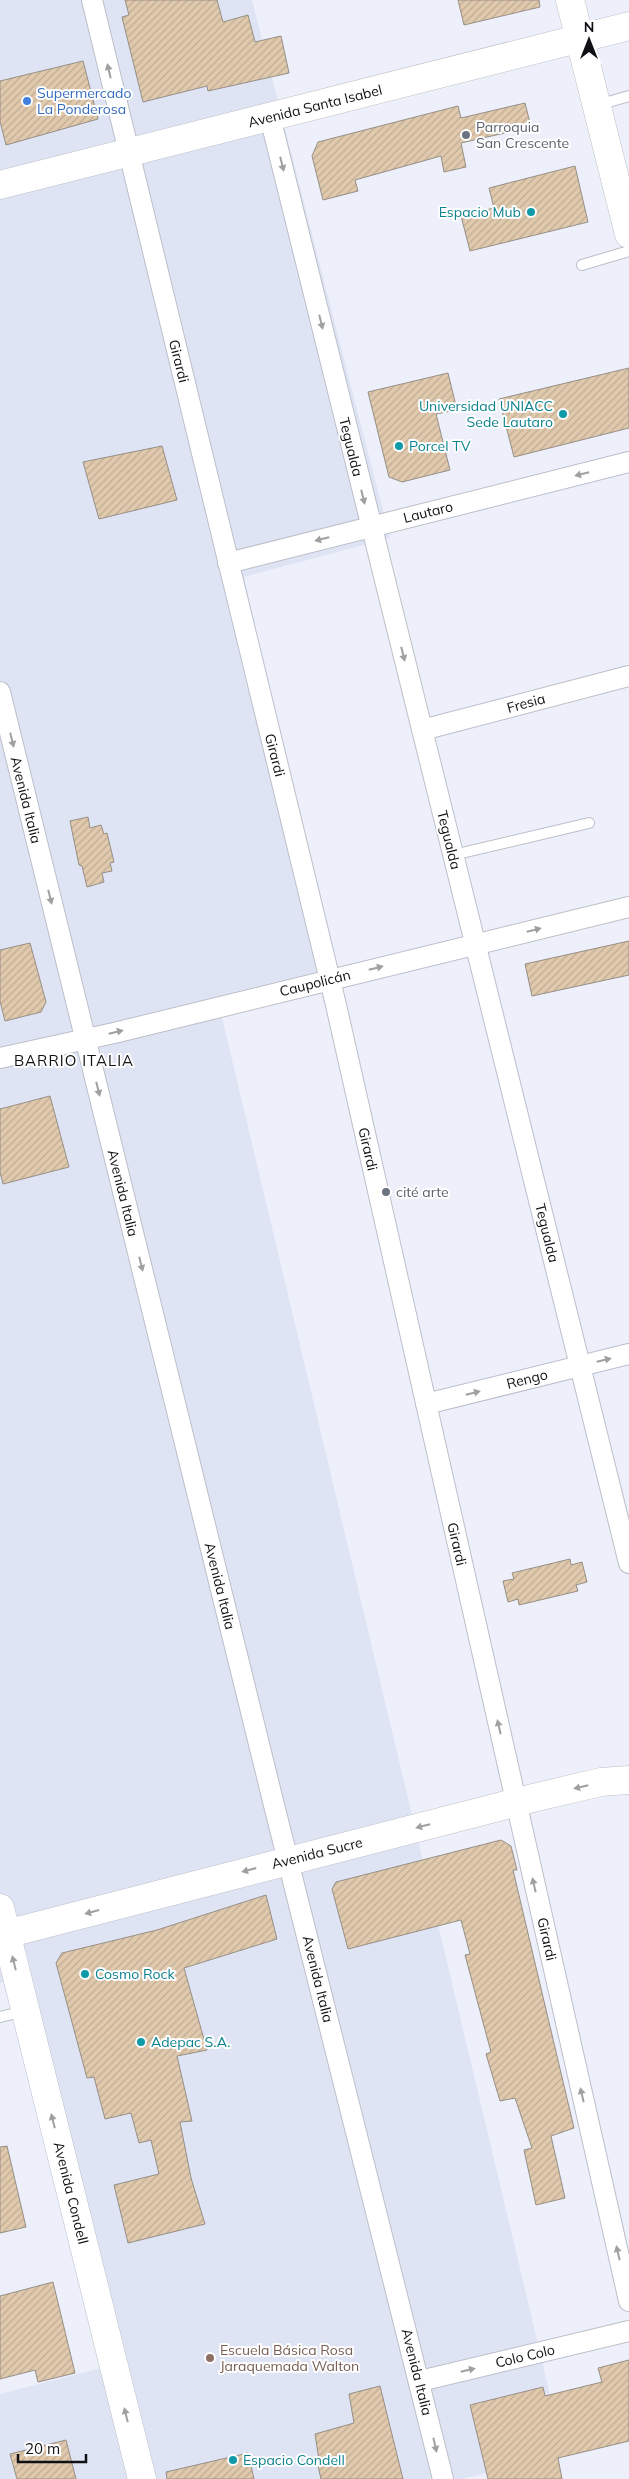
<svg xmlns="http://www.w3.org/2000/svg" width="629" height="2479" font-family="Mulish,sans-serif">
<defs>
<pattern id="building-hatch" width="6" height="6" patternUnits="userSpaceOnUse" patternTransform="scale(1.25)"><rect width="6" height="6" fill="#e0c9ad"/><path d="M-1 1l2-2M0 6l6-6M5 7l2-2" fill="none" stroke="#bfac94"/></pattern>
</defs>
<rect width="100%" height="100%" fill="#edf0fb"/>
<!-- built -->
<path fill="#dfe4f5" d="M 0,0 L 252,0 L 390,538 L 244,577 L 330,978 L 219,1005 L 564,2453 L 462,2479 L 0,2479 L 0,2394 L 109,2366 L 20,1977 L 0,1983 Z"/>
<!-- building -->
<path fill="url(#building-hatch)" stroke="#968f86" d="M 125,0 L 217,0 L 223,22 L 248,15 L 255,42 L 281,36 L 289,73 L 208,91 L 207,86 L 143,102 L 122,17 L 129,15 Z
M 458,0 L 539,0 L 540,7 L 464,25 Z
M 83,61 L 98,119 L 6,145 L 0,121 L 0,81 Z
M 525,103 L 531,127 L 461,143 L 466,167 L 444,172 L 441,156 L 355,180 L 358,191 L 323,200 L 312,156 L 318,142 L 458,106 L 461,118 Z
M 575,166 L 588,222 L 470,251 L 461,216 L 494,208 L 489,188 Z
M 629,368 L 629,428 L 514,457 L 499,399 Z
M 448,373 L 457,410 L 436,414 L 450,470 L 402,482 L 389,477 L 368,392 Z
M 162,446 L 177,500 L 99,519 L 83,462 Z
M 88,817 L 90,828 L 101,825 L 104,834 L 107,833 L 114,862 L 110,863 L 112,871 L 102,873 L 104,882 L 87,887 L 82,866 L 79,865 L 70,821 Z
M 629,941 L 629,975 L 532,996 L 525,964 Z
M 30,943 L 46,1002 L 41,1012 L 5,1021 L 0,1001 L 0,950 Z
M 50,1096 L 69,1167 L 3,1184 L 0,1172 L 0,1109 Z
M 570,1559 L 571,1565 L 582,1562 L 587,1582 L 576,1585 L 578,1591 L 519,1605 L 518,1599 L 508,1602 L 503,1581 L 514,1579 L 512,1573 Z
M 501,1840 L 511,1846 L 517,1870 L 513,1870 L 574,2128 L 551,2136 L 565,2198 L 536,2205 L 524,2150 L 532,2148 L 515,2098 L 500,2101 L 486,2054 L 491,2052 L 465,1955 L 470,1954 L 461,1920 L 348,1949 L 332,1889 L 336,1882 Z
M 266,1895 L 277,1939 L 184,1968 L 207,2050 L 177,2056 L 192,2121 L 180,2122 L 191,2178 L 205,2224 L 128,2243 L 114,2185 L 159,2174 L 151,2140 L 139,2143 L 131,2113 L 105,2119 L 94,2077 L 87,2078 L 56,1963 L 62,1953 L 157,1930 Z
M 7,2146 L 26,2227 L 0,2233 L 0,2147 Z
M 53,2282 L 75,2373 L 38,2382 L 35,2370 L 0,2379 L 0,2296 Z
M 629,2360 L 629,2441 L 558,2458 L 562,2479 L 488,2479 L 470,2405 L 543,2387 L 545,2396 L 602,2382 L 598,2368 Z
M 380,2386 L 403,2479 L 321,2479 L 317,2461 L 319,2460 L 315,2434 L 354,2423 L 349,2394 Z
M 66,2440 L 76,2479 L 17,2479 L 10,2454 Z
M 248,2453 L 254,2479 L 167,2479 L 166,2472 Z"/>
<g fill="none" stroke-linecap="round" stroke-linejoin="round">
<defs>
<path id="lane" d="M 598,105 L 629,96
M 582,265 L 629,251
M 453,855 L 589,823
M 0,2017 L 26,2011"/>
<path id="street" d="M 92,0 L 336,1005 L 629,2301
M 270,117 L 629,1563
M 228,563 L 629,462
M 0,692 L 274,1805 L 443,2479
M 422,730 L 629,676
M 0,1058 L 114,1033 L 629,907
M 426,1404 L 629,1354
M 420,2381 L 629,2331"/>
<path id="secondary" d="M 570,0 L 629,234
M 0,185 L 629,26
M 0,1908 L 142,2479
M 6,1934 L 533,1798 L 601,1782 L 629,1780"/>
</defs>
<!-- lane casing -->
<use href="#lane" stroke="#bcbfc9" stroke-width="12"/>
<!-- street casing -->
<use href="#street" stroke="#bcbfc9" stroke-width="22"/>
<!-- secondary casing -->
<use href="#secondary" stroke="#bcbfc9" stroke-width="29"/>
<!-- lane -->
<use href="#lane" stroke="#fff" stroke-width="10"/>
<!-- street -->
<use href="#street" stroke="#fff" stroke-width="20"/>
<!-- secondary -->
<use href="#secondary" stroke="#fff" stroke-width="28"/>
</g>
<!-- one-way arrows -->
<defs><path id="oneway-solid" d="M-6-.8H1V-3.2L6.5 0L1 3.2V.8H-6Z" transform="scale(1.25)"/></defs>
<g fill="#9fa0a1">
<use href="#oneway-solid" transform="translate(109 71) rotate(-103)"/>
<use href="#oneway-solid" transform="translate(282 164) rotate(76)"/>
<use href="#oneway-solid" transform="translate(321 322) rotate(76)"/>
<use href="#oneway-solid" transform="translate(582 474) rotate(166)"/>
<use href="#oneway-solid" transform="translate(363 497) rotate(76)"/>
<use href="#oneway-solid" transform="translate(322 539) rotate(166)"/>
<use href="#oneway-solid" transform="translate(403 654) rotate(76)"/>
<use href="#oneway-solid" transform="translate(12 740) rotate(76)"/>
<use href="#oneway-solid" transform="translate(50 897) rotate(76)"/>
<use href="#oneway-solid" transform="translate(534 930) rotate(-14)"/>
<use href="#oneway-solid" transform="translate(376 968) rotate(-14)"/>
<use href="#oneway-solid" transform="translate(116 1032) rotate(-13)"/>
<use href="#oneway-solid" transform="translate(98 1089) rotate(76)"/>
<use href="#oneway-solid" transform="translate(141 1264) rotate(76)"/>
<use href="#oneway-solid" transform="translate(604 1360) rotate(-13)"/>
<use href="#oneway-solid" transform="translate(473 1393) rotate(-14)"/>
<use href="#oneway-solid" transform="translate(499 1727) rotate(-103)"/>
<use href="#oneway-solid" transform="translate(581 1787) rotate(167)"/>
<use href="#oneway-solid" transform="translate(423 1826) rotate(166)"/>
<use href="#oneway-solid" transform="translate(249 1870) rotate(165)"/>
<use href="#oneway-solid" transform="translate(534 1885) rotate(-103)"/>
<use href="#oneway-solid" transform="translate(92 1912) rotate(165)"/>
<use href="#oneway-solid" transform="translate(14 1963) rotate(-104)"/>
<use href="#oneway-solid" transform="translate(582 2095) rotate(-103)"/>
<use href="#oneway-solid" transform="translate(53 2121) rotate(-104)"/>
<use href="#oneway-solid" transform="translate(618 2253) rotate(-103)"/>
<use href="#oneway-solid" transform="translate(468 2370) rotate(-13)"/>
<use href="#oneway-solid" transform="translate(126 2415) rotate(-104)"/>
<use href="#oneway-solid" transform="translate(435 2445) rotate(77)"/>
</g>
<!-- markers -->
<circle fill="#3f7fe0" stroke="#fefefe" stroke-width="2" cx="27" cy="101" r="5"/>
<g fill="#6b7280" stroke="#fefefe" stroke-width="2">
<circle cx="466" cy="135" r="5"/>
<circle cx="386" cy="1192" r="5"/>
</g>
<g fill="#0f9aa8" stroke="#fefefe" stroke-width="2">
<circle cx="531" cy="212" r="5"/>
<circle cx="563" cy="414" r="5"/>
<circle cx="399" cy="446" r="5"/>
<circle cx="85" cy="1974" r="5"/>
<circle cx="141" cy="2042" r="5"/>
<circle cx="233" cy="2460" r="5"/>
</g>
<circle fill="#8d6e63" stroke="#fefefe" stroke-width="2" cx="210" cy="2358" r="5"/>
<g text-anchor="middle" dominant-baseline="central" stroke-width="4" stroke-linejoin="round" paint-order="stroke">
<!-- shop labels -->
<g font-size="14" fill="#366cbe" stroke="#fefefe" text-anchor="start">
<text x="37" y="93">Supermercado<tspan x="37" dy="16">La Ponderosa</tspan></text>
</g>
<!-- street labels -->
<g font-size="14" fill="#101115" stroke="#fefefe">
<text transform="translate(315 106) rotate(-14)">Avenida Santa Isabel</text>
<text transform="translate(179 361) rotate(76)">Girardi</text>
<text transform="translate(351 447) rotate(76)">Tegualda</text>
<text transform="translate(428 512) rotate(-14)">Lautaro</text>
<text transform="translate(526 703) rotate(-15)">Fresia</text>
<text transform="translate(275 755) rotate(76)">Girardi</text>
<text transform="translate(26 800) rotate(76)">Avenida Italia</text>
<text transform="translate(449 840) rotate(76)">Tegualda</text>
<text transform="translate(315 983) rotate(-14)">Caupolicán</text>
<text transform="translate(368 1149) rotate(77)">Girardi</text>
<text transform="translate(123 1193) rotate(76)">Avenida Italia</text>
<text transform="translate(547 1233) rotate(76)">Tegualda</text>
<text transform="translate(527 1379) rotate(-14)">Rengo</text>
<text transform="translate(457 1544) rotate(77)">Girardi</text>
<text transform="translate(220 1586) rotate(76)">Avenida Italia</text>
<text transform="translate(317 1853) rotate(-14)">Avenida Sucre</text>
<text transform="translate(547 1939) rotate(77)">Girardi</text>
<text transform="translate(318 1979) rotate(76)">Avenida Italia</text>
<text transform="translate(71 2193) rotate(76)">Avenida Condell</text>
<text transform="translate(525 2356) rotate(-13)">Colo Colo</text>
<text transform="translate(417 2372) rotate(76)">Avenida Italia</text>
</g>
<!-- worship labels -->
<g font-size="14" fill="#5b616d" stroke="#fefefe" text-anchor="start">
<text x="476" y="127">Parroquia<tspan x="476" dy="16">San Crescente</tspan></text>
<text x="396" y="1192">cité arte</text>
</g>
<!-- culture labels -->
<g font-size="14" fill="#0d838f" stroke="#fefefe" text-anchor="start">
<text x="521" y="212" text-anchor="end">Espacio Mub</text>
<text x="553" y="406" text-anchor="end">Universidad UNIACC<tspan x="553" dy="16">Sede Lautaro</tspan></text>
<text x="409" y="446">Porcel TV</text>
<text x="95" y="1974">Cosmo Rock</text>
<text x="151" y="2042">Adepac S.A.</text>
<text x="243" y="2460">Espacio Condell</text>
</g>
<!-- education labels -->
<g font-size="14" fill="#785e54" stroke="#fefefe" text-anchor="start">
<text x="220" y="2350">Escuela Básica Rosa<tspan x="220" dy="16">Jaraquemada Walton</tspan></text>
</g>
<!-- neighbourhood labels -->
<g font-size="15" letter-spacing="1" fill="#101115" stroke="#fefefe">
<text x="74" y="1060">BARRIO ITALIA</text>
</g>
</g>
<!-- north arrow -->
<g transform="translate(589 40)" stroke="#fefefe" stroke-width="4" paint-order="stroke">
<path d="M0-4L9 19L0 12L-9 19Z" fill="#101115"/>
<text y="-8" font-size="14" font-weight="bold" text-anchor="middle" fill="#101115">N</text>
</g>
<!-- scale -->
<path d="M18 2454v8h68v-8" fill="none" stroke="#101115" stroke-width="2.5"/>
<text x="25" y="2454" font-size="15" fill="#101115" stroke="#fefefe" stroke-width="4" paint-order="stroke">20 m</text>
</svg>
